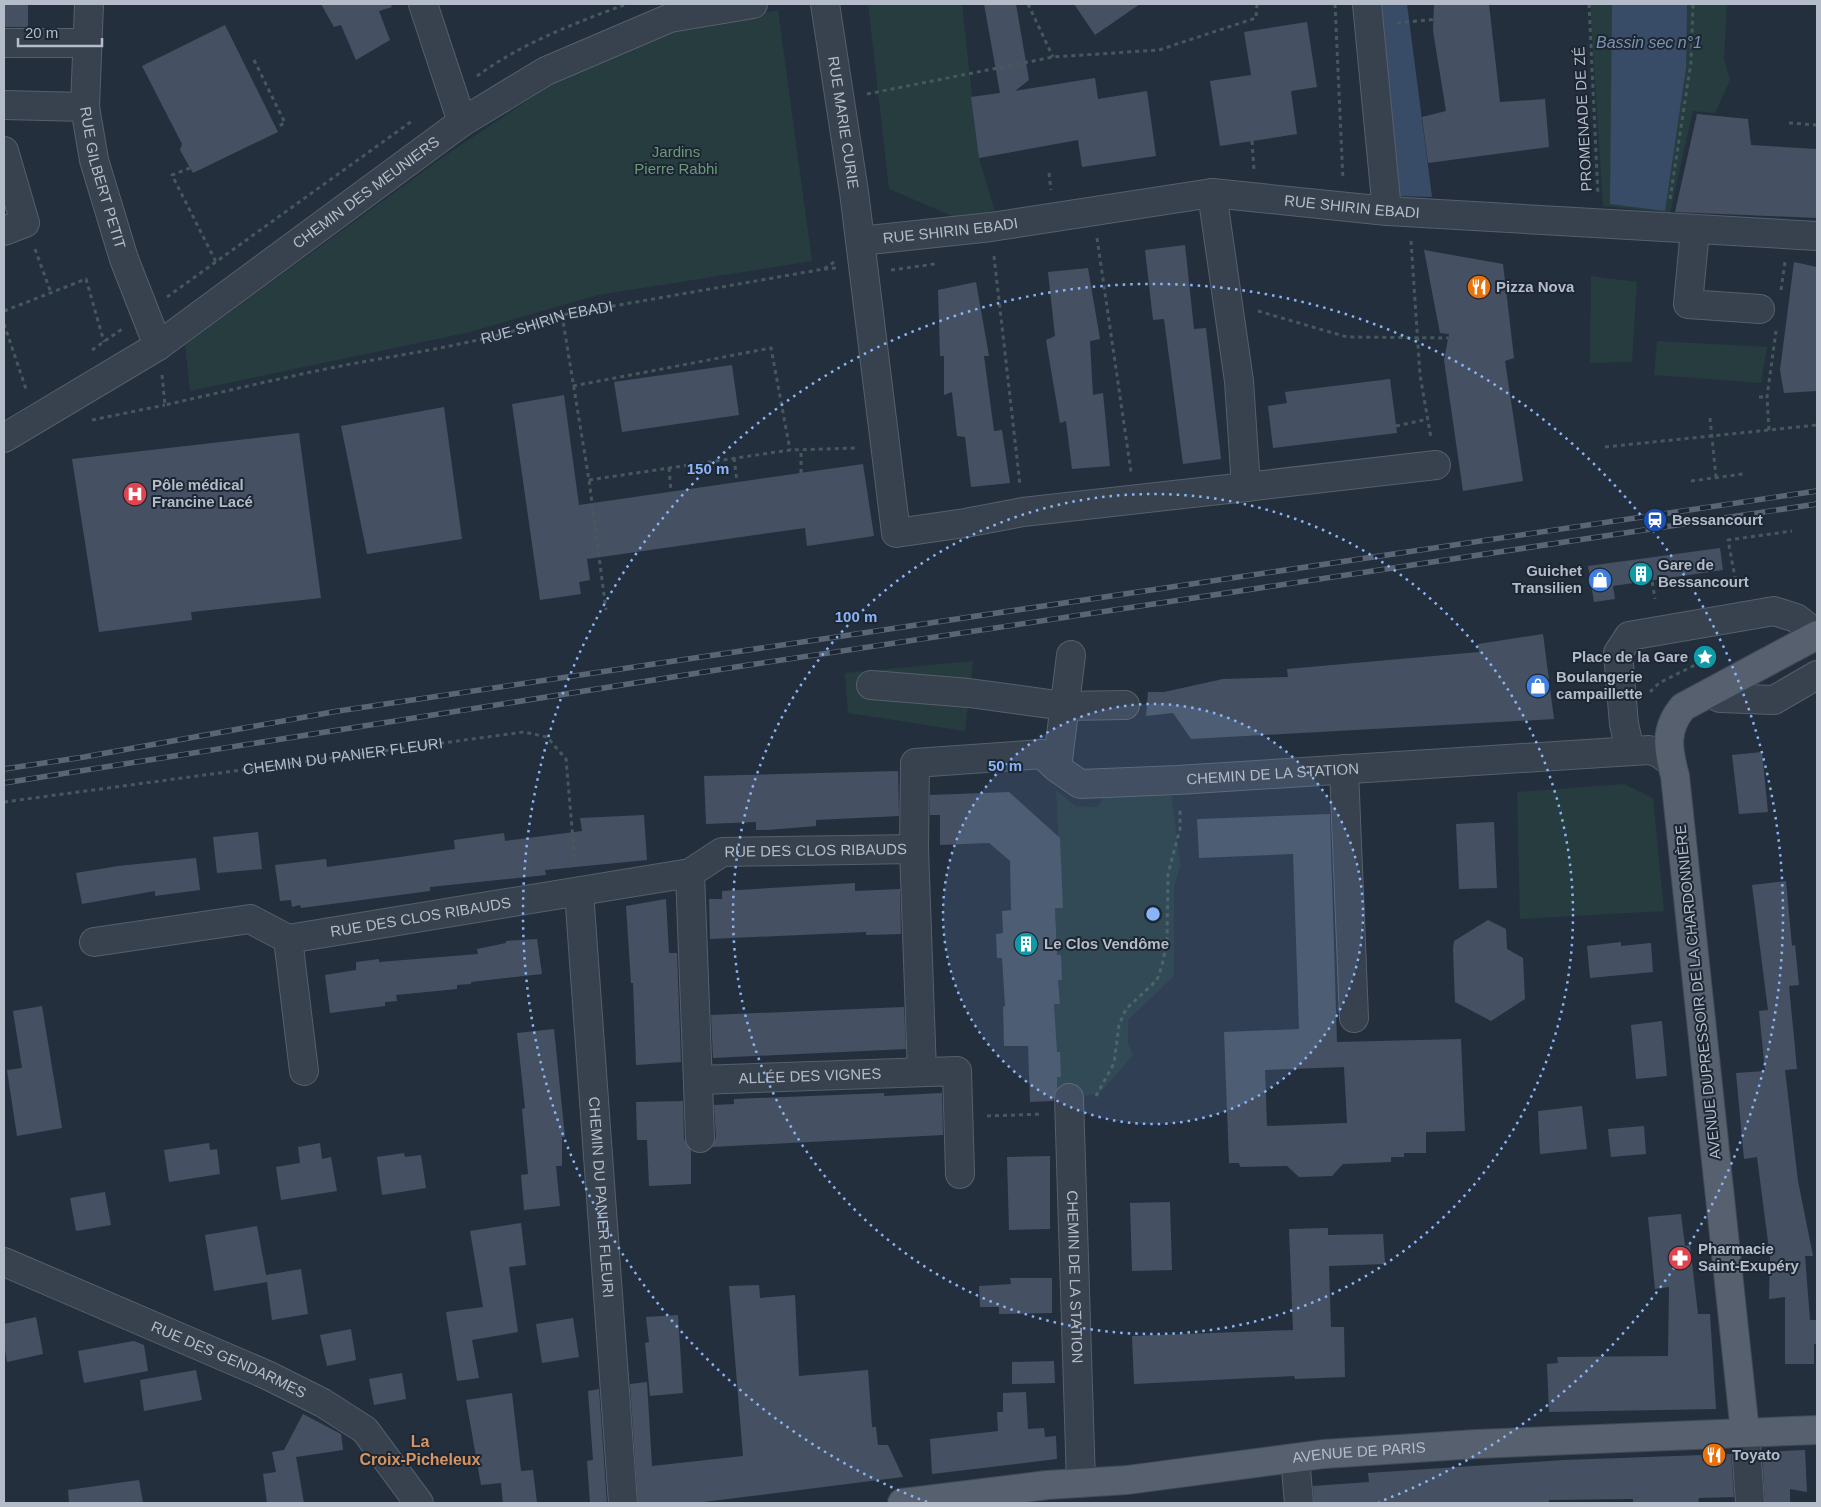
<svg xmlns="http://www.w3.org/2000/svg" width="1821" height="1507" viewBox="0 0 1821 1507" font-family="Arial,sans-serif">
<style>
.green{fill:#263c3f}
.water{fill:#394c67}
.building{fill:#455162;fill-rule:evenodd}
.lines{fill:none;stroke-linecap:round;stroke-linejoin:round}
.minor-casing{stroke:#565f6c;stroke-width:30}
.major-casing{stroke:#414a57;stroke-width:30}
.path{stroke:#44595c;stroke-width:3;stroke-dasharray:4 4;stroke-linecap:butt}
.minor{stroke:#38414e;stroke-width:28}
.major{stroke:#56606e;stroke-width:28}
.rail-casing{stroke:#5a6575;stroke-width:5.5}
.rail{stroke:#1d2633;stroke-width:4;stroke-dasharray:11;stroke-linecap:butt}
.ring{fill:none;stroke:#8ab4f8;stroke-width:2.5;stroke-dasharray:2.5 5}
.labels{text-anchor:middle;stroke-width:4;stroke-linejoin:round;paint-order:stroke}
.street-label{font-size:15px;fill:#b4bcc9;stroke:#1d2633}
.park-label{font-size:15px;fill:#6b9a76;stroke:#1d2633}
.poi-label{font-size:15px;font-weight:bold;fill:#b4bcc9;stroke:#1d2633;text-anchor:start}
.water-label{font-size:16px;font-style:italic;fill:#7c92b1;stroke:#1d2633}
.neighbourhood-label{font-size:16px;font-weight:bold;fill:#d59563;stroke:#1d2633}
.centre{fill:#8ab4f8;stroke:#1d2633;stroke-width:2.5}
.ring-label{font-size:15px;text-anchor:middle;font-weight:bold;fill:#8ab4f8;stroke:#1d2633;stroke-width:4;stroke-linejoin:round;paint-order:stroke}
</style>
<rect width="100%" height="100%" fill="#242f3e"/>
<g class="green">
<path d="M868,4H962L979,158L998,222L980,228L889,189Z"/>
<path d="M1590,4H1727L1724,59L1730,80L1715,113L1693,111L1670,213L1603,206Z"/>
<path d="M778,10L812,261L598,295L470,332L190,391L185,345L446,155L564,76L674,28Z"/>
<path d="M1591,276L1637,282L1632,362L1590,363Z"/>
<path d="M1657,341L1767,347L1761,383L1654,375Z"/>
<path d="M973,661L965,731L848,713L845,673Z"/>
<path d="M1624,784L1653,798L1664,911L1520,919L1517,792Z"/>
<path d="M1056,790L1075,806L1098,807L1104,795L1172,796L1180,866L1174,887V976L1128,1020V1043L1133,1055L1100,1093L1057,1101L1054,1004H1060L1058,980L1061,956L1057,955L1055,908L1062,907Z"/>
</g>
<g class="water">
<path d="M1381,4H1407L1432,197L1400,196Z"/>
<path d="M1612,4H1687L1686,68L1665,211L1610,204Z"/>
</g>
<g class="building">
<rect x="4" y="4" width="24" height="23"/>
<path d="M321,4H391L392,7L379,11L390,40L356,60L341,25L334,27Z"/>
<path d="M984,4H1016L1029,80L1015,91L1095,78L1098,99L1147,91L1156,156L1082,167L1078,140L979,158L971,97L1000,93Z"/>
<path d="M1074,4H1140L1095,35Z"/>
<path d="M1434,4H1489L1500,102L1545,99L1549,147L1428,163L1422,117L1446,111L1433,31Z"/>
<path d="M1307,22L1317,87L1291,91L1297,134L1220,146L1210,81L1251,75L1244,32Z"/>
<path d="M225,25L278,132L193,173L180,150L182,144L142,66Z"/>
<path d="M1697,114L1748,119L1751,145L1817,149V218L1675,212Z"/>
<path d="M1185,245L1194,329L1206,328L1221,459L1183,464L1164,319L1153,320L1145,250Z"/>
<path d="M1424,250L1503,264L1514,358L1505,361L1523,481L1463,491L1444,360L1449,334L1440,333Z"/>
<path d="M1794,262L1817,267V391L1784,393L1780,370Z"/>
<path d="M1088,268L1100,339L1090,341L1093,395L1103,393L1110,466L1072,469L1066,421L1060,423L1046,340L1055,336L1048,272Z"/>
<path d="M976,282L989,356H984L994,431L1002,430L1010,483L971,487L965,437L957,436L952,392L944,395V356H940L938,290Z"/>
<path d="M732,365L739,415L622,432L614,382Z"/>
<path d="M1390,379L1397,433L1273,448L1268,406L1287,403L1285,392Z"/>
<path d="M564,395L579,505L863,464L874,536L807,546L805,528L587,559L590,580L579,582L581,594L540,600L512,404Z"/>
<path d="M444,407L462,539L367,554L341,426Z"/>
<path d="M299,433L321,598L191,612L192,620L99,632L72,459Z"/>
<path d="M1720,548L1723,570L1613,586L1615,599L1594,602L1588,566Z"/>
<path d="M1543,634L1554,719L1191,739L1173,713L1146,716L1148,692H1164L1223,679L1288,677L1287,669L1479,652L1478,644Z"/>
<path d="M1762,752L1768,812L1739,814L1732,755Z"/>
<path d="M898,771L899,816L816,820V826L767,830H756V822L706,824L704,776Z"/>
<path d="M1009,792L1060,838L1063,908H1055L1057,955H1061L1062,980H1058L1060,1004H1054L1057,1052H1060L1061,1077H1057V1089L1053,1101L1030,1102L1028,1046H1004L1003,1007L1005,1006L1002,958H997L996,934L1003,933L1002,911L1011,910L1010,861L989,843L940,845V815H930V795Z"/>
<path d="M1330,814L1337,1042L1461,1039L1465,1131L1426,1132V1153H1404V1157H1391V1162L1343,1164L1332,1176L1299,1177L1287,1166L1240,1167L1239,1163H1229L1224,1032L1299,1029L1293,854L1199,858L1197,819ZM1344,1067L1347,1123L1267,1126L1265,1070Z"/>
<path d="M644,815L647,860L545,870L546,875L430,887V891L301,908L300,905L292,907L291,900L280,901L275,865L326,859L327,867L400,857L455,849L454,840L504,833L505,841L582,831L580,818Z"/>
<path d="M1494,822L1497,888L1459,889L1456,824Z"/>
<path d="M258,832L262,869L217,873L213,837Z"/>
<path d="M196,858L200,890L155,896V891L82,904L76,873L118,866Z"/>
<path d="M1786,881L1792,946L1795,945L1799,985L1789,986L1797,1069L1785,1070L1798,1181L1813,1256H1805L1810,1320H1817V1344H1814V1364H1785V1297L1769,1299L1770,1257L1757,1157L1744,1159L1736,1073L1765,1071L1759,1011L1768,1010L1752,885Z"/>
<path d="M855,883V891L900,889L901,934L866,935V932L710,939L709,899H722V891Z"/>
<path d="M666,899L669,953H677L681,1062L636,1065L633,983H631L626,906Z"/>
<path d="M1488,920L1506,929L1507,949L1523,958L1525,999L1491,1021L1455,1002L1453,949L1454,941Z"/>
<path d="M537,939L542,974L471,982V984L457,985V989L396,995L397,1001L385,1002V1006L330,1013L325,975L356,970V962L379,959V962L478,954L477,949L506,943V941Z"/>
<path d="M1621,942V946L1651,943L1653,972L1590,978L1587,946Z"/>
<path d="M42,1006L62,1128L17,1136L7,1070L22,1068L13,1011Z"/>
<path d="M904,1007L906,1049L713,1058L711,1015Z"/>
<path d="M1662,1021L1667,1076L1636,1079L1631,1025Z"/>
<path d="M554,1029L565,1137H562V1166H556L560,1206L524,1210L521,1175L528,1174L522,1109L525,1108L517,1033Z"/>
<path d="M884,1093V1096L942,1093L943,1135L712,1147L716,1137L714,1105L734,1104V1099Z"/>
<path d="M683,1101L684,1139L691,1150V1184L649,1186L647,1140H637L636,1102Z"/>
<path d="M1582,1106L1587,1149L1540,1154L1538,1111Z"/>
<path d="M1644,1126L1646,1154L1611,1157L1608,1129Z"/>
<path d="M209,1143L210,1150L217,1149L220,1174L169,1182L164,1150Z"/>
<path d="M320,1143L322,1159L331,1157L337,1191L281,1200L276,1167L300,1163L298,1147Z"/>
<path d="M404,1153L405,1157L421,1155L426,1188L382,1195L377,1157Z"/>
<path d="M1050,1156V1229L1009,1230L1007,1157Z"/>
<path d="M105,1192L111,1225L76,1231L70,1198Z"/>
<path d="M1170,1202L1172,1270L1132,1271L1130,1203Z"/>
<path d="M1681,1214L1685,1246L1690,1245L1698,1314H1710L1716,1409L1549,1412L1547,1364L1558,1363L1557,1357L1668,1356L1669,1287L1655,1289L1648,1217Z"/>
<path d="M521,1223L526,1265L509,1267L518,1332L472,1340L479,1378L457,1381L446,1312L483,1307L470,1231Z"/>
<path d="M257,1226L266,1275L301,1269L308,1314L272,1320L267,1282L214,1291L205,1235Z"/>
<path d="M1328,1228V1235L1383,1234L1385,1264L1329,1266L1331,1327H1344L1345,1377L1295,1379L1294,1376L1134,1384L1132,1336L1293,1330L1289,1229Z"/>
<path d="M1010,1278H1052V1313L999,1314V1307H980L979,1286L1011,1284Z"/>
<path d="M759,1285L760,1298L795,1295L799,1376L868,1370L872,1427H876L878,1445H888L903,1477L695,1503H638L630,1384L647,1382L652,1466L743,1456L729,1286Z"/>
<path d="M678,1315L683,1393L650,1396L645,1343L649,1342L646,1317Z"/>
<path d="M36,1317L43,1354L7,1362L4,1345V1324Z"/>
<path d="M573,1318L579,1357L542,1363L536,1324Z"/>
<path d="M351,1329L356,1360L327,1366L320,1335Z"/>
<path d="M134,1341L144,1345L148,1371L84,1383L78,1351Z"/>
<path d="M1054,1361L1055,1383L1012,1384V1362Z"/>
<path d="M196,1370L202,1400L144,1411L140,1380Z"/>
<path d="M402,1373L406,1399L374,1405L369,1379Z"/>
<path d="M599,1389L607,1503H590L587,1461L593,1460L588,1391Z"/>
<path d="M1026,1392L1028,1429L1044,1428L1045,1437L1056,1436L1057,1459L932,1474L930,1439L998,1431L997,1412H1003V1393Z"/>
<path d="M512,1393L521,1471L533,1470L537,1503H503L501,1483L481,1485L466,1400Z"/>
<path d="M303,1414L341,1434L343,1450L296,1457L304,1503H267L263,1474L276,1472L272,1452L284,1450Z"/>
<path d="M1805,1450L1807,1492L1790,1489V1503H1765L1762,1452Z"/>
<path d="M1731,1454L1734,1497L1699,1498L1698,1503H1633V1499L1549,1500V1503H1314L1313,1486L1369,1482L1368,1473L1564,1460Z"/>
<path d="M139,1480L143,1503H69L68,1490Z"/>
</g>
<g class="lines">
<g class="minor-casing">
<g id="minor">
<path id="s3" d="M89,4L85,107L94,160L124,259L158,346"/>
<path d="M423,4L462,122"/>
<path id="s4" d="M825,4L854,192L896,533L965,523L1023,512L1246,487L1239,381L1212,193"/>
<path d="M1367,4L1387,211"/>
<path d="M4,43H86"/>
<path d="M4,105L85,107"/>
<path d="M4,151L25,223L4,231"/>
<path d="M1695,230L1688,304L1760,309"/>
<path id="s5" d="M860,241L991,227L1212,193L1387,211L1817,236"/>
<path id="s6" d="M4,438L158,346L462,122L546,71L670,18L753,4"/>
<path d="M1246,487L1436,465"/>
<path d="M871,685L969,693L1064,706L1125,705"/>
<path d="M1710,693L1720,698L1774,700L1817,675"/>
<path d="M1630,751L1624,724L1618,653L1629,636L1774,611L1796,618L1817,634"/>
<path d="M1057,768L1071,655"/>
<path d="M1344,769L1354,1018"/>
<path d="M690,873L700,1138"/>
<path id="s7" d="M579,892L623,1503"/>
<path d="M288,939L304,1071"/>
<path id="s8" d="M94,942L250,919L288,939L690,873L722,852L914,849"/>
<path id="s9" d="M922,1072L914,849L915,763L1042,754L1057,768L1080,784L1178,780L1649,750L1659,753L1671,762"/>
<path id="s10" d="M698,1080L957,1071L960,1174"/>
<path id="s11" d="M1069,1098L1081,1483"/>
<path id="s12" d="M4,1262L267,1375L323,1403L365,1430L419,1503"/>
<path d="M1745,1432L1750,1503"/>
<path d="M1295,1458L1299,1503"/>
</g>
</g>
<g class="major-casing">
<g id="major">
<path d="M1745,1432L1675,776C1668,750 1664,729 1683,707L1817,635"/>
<path id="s13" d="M902,1503L1047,1485L1127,1480L1324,1454L1477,1444L1817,1430"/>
</g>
</g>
<g class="path">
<path d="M1028,4L1053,57"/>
<path d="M1335,4L1343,180"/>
<path d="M1589,4L1598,195"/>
<path d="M1397,23L1439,19"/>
<path d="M254,60L285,123L276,127"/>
<path d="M477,76C521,44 572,24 624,5"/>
<path d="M867,94L1053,57L1159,50L1256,18L1257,4"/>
<path d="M1789,123L1817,125"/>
<path d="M1252,141L1254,170"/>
<path d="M190,168L172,175L216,262"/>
<path d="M1049,173L1051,190"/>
<path d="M1670,199L1691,62L1693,4"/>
<path d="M1097,238L1131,472"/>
<path d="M1411,241L1420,375L1431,438"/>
<path d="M35,249L51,293"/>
<path d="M994,256L1020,485"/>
<path d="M824,269L836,268"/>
<path d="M891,270L935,264"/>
<path d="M1781,290L1785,262"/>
<path d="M167,297L412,121"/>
<path d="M4,311L86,279L104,342"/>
<path d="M1258,311L1347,337L1448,338"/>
<path d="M562,315L589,480L606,610"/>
<path d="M4,324L27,392"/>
<path d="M92,350L122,329"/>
<path id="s1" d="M162,375L165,405C227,391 289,376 351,364C422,351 494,341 562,315L824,269L834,262"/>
<path d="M573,386L771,348L790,450"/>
<path d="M1759,397H1767"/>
<path d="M1710,418L1716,477"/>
<path d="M92,420L165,405"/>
<path d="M1396,426L1428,419"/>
<path d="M1769,430L1767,397L1776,331"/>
<path d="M1605,447L1817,425"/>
<path d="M734,458L737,482"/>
<path d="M669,468L671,492"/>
<path d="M801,473V450"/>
<path d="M589,480L790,450L858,448"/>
<path d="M1691,481L1743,474"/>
<path d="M1628,562L1652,580L1655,599"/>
<path d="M1737,588L1728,540L1792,531"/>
<path d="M1650,692L1659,683L1709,658"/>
<path id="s2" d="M4,802L524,732L547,737L566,759L575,863"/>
<path d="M1096,1096L1114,1063L1119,1025L1126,1009L1157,980L1162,965L1167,943L1168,874L1180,829V808"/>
<path d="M987,1116L1043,1114"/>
</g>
<use href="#minor" class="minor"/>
<use href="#major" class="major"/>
<g class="rail-casing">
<g id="rail">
<path d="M4,769L84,757L338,711L1817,491"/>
<path d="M4,783L742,666L1817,504"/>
</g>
</g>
<use href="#rail" class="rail"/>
</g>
<circle cx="1153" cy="914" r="210" fill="#8ab4f8" fill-opacity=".12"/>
<g class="ring">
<circle cx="1153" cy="914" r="210"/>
<circle cx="1153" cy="914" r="420"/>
<path d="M927 1502A630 630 0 1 1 1379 1502"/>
</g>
<defs>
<g id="restaurant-disc" transform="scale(1.25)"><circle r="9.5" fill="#e8710a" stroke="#1d2633"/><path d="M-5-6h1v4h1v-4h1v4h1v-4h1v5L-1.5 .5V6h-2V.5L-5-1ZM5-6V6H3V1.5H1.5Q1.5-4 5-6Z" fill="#fff"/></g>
<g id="hospital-disc" transform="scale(1.25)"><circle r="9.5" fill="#e0444e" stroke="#1d2633"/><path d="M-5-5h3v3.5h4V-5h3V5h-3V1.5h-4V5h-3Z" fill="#fff"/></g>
<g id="station-disc" transform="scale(1.25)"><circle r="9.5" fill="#1a4fb4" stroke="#1d2633"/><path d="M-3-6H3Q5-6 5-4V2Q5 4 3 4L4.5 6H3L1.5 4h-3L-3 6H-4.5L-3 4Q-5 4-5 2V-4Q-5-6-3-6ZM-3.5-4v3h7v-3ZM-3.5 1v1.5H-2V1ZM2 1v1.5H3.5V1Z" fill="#fff"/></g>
<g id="building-disc" transform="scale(1.25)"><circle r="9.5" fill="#0f9aa8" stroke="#1d2633"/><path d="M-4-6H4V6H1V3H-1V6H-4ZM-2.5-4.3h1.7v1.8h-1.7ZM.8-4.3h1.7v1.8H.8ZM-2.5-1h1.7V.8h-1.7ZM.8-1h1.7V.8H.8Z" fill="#fff"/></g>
<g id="shop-disc" transform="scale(1.25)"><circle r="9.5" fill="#3f7fe0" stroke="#1d2633"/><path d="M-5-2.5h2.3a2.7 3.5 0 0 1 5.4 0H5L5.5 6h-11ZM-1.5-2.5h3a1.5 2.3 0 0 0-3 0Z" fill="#fff"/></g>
<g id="sight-disc" transform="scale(1.25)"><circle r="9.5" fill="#0f9aa8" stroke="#1d2633"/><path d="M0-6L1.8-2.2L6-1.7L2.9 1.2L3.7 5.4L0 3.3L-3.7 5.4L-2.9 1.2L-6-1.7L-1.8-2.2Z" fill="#fff"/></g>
<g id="pharmacy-disc" transform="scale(1.25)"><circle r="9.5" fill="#e0444e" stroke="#1d2633"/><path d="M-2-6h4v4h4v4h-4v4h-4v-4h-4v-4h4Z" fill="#fff"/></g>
</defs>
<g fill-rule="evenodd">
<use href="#restaurant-disc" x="1479" y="287"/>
<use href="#hospital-disc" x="135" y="494"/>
<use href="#station-disc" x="1655" y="520"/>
<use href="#building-disc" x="1641" y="574"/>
<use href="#shop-disc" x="1600" y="580"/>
<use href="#sight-disc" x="1705" y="657"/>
<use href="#shop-disc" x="1538" y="686"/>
<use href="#building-disc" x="1026" y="944"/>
<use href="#pharmacy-disc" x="1680" y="1258"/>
<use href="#restaurant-disc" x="1714" y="1455"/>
</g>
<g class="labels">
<g class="street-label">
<text transform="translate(1583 119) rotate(-93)" y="5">PROMENADE DE ZÉ</text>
<text dy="5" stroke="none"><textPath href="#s4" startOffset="120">RUE MARIE CURIE</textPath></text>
<text dy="5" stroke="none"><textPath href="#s3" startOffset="176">RUE GILBERT PETIT</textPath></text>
<text dy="5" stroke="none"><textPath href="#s6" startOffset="438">CHEMIN DES MEUNIERS</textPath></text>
<text dy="5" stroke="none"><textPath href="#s5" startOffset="496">RUE SHIRIN EBADI</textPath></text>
<text dy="5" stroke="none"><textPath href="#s5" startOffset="91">RUE SHIRIN EBADI</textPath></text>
<text dy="5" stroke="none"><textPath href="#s1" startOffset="421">RUE SHIRIN EBADI</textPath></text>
<text dy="5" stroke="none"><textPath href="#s2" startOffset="342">CHEMIN DU PANIER FLEURI</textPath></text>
<text dy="5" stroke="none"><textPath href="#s9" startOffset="678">CHEMIN DE LA STATION</textPath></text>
<text dy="5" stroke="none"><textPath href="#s8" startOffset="740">RUE DES CLOS RIBAUDS</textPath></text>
<text dy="5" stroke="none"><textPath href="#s8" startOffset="335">RUE DES CLOS RIBAUDS</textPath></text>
<text transform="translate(1698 992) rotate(-96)" y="5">AVENUE DUPRESSOIR DE LA CHARDONNIÈRE</text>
<text dy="5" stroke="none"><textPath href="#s10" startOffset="112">ALLÉE DES VIGNES</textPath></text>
<text dy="5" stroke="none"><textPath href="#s7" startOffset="306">CHEMIN DU PANIER FLEURI</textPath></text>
<text dy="5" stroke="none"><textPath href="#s11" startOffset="179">CHEMIN DE LA STATION</textPath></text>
<text dy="5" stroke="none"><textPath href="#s12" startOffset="245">RUE DES GENDARMES</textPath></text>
<text dy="5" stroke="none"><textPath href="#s13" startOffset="460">AVENUE DE PARIS</textPath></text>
</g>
<g class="park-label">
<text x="676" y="157">Jardins<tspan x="676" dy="17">Pierre Rabhi</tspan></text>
</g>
<g class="poi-label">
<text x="1496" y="292">Pizza Nova</text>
<text x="152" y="490">Pôle médical<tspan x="152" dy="17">Francine Lacé</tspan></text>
<text x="1672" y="525">Bessancourt</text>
<text x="1658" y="570">Gare de<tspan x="1658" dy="17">Bessancourt</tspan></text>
<text x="1582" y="576" text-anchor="end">Guichet<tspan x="1582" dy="17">Transilien</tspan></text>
<text x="1688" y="662" text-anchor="end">Place de la Gare</text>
<text x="1556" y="682">Boulangerie<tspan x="1556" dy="17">campaillette</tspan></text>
<text x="1044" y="949">Le Clos Vendôme</text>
<text x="1698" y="1254">Pharmacie<tspan x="1698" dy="17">Saint-Exupéry</tspan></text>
<text x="1732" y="1460">Toyato</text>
</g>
<g class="water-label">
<text x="1649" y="48">Bassin sec n°1</text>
</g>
<g class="neighbourhood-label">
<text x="420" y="1447">La<tspan x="420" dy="18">Croix-Picheleux</tspan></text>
</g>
</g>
<circle cx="1153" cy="914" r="8" class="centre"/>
<g class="ring-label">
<text x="708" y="474">150 m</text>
<text x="856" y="622">100 m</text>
<text x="1005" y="771">50 m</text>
</g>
<rect width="1821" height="1507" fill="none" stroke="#b4bcc9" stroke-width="10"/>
<path d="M18 38v8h84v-8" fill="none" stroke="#b4bcc9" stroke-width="2.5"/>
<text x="25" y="38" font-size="15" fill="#b4bcc9" stroke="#1d2633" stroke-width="4" paint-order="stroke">20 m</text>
</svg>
